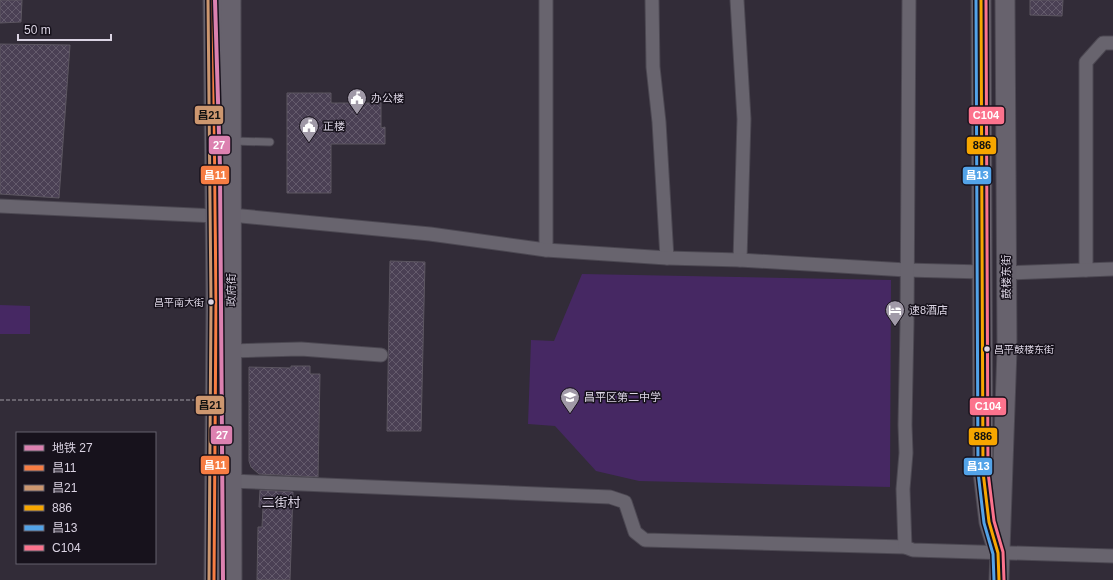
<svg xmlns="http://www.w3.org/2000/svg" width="1113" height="580" viewBox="0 0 1113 580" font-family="Arial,'Noto Sans SC',sans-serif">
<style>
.park{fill:#462863}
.building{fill:url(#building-cross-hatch);stroke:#5c5661}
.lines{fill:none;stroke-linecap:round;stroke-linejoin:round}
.lane-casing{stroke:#4c4852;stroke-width:9}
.street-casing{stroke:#4c4852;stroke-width:15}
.secondary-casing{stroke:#4c4852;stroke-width:21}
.path{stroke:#68636d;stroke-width:2;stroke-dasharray:4 2;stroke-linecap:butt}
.lane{stroke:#68646e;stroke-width:7}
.street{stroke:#68646e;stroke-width:13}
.secondary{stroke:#67626d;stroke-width:19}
.bus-1-casing{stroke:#17121c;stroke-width:6}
.bus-2-casing{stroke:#17121c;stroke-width:6}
.bus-3-casing{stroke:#17121c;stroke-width:6}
.bus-4-casing{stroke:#17121c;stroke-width:6}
.bus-5-casing{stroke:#17121c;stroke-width:6}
.bus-1{stroke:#f77d43;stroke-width:3}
.bus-2{stroke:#cd976f;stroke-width:3}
.bus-3{stroke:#f7a600;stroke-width:3}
.bus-4{stroke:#53a3e8;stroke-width:3}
.bus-5{stroke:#fc738d;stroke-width:3}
.metro-1-casing{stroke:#17121c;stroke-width:7}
.metro-1{stroke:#dc81b0;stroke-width:4}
.bus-dot{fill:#dbd4e3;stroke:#17121c;stroke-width:1.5}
.labels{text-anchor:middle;stroke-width:3;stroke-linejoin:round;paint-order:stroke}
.bus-label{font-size:10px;fill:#dbd4e3;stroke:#17121c;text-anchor:end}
.poi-label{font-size:11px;fill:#dbd4e3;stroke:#17121c;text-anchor:start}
.street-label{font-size:11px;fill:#dbd4e3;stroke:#17121c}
.quarter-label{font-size:13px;fill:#dbd4e3;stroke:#17121c}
.line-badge{stroke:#17121c;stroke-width:1.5}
.badge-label{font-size:11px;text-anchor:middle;font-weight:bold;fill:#fff}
.pale-badge-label{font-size:11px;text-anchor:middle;font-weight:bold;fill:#111}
</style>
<defs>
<pattern id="building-cross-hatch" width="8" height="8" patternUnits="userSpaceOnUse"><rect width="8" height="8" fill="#4a4054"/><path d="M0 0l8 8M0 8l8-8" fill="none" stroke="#645b6c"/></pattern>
</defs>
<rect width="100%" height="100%" fill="#322c38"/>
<g class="park">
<path d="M582,274L891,280L890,487L639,481L596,471L555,426L528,424L531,340L554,341Z"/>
<path d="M0,305L30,306V334H0Z"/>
</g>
<g class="building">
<path d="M0,0H22L21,22L0,23Z"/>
<path d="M1030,0H1063L1062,16L1030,15Z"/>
<path d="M0,44L70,45L59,198L0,194Z"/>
<path d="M287,93H331V103H381V128L385,127V144H331V193H287Z"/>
<path d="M390,261L425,262L421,431H387Z"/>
<path d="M291,366H310V374H320L318,477L259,474L251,467L249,461V367L291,368Z"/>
<path d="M260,490L293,492L290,580H257L258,527H262L263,507H259Z"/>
</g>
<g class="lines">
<g class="lane-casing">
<path id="lane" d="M232,141L270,142"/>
</g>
<g class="street-casing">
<g id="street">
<path d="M546,0V250"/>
<path d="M652,0L653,67L659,122L667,258"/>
<path d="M737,0L744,119L740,260"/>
<path d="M0,206L216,216"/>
<path d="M231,215L430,234L546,250L667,258L740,260L906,270L983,272"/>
<path d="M1086,270V62L1103,43H1113"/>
<path d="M1006,273L1113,269"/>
<path d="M231,351L301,349L381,355"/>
<path d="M231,481L610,497L625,502L635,532L645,540L905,547L913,550L1113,556"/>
<path d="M905,547L903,489L906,453L905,425L907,323L909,0"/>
</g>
</g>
<g class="secondary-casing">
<g id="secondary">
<path d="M213,0L216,303L214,580"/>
<path d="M231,0L232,580"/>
<path d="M981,0L983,472L989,522L995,542"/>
<path d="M999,580L1007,349L1005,0"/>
</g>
</g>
<path class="path" d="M0,400H201"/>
<use href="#lane" class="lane"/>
<use href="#street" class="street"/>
<use href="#secondary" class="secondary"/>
<g class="bus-1-casing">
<path id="bus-1" d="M213,0L216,303L214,580"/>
</g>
<g class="bus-2-casing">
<path id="bus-2" d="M208,0L211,303L209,580"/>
</g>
<g class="bus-3-casing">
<path id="bus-3" d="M981,0L983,472L989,522L998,553L999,580"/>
</g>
<g class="bus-4-casing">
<path id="bus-4" d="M976,0L978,472L984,523L993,554L994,580"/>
</g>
<g class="bus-5-casing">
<path id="bus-5" d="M986,0L988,472L994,521L1003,552L1004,580"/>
</g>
<use href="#bus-1" class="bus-1"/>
<use href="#bus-2" class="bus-2"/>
<use href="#bus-3" class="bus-3"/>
<use href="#bus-4" class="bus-4"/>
<use href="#bus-5" class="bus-5"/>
<g class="metro-1-casing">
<path id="metro-1" d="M215,0L220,167L223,580"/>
</g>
<use href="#metro-1" class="metro-1"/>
</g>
<defs>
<g id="civic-pin" transform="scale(1)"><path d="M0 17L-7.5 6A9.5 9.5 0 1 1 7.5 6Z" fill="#a099a7" stroke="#17121c"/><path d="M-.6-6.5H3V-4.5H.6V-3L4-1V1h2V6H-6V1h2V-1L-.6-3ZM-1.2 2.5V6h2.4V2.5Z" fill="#fff"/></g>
<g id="hotel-pin" transform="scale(1)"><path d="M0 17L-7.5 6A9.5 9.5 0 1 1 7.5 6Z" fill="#a099a7" stroke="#17121c"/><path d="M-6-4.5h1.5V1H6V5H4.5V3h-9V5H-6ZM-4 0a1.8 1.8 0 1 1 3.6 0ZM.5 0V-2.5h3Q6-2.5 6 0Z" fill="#fff"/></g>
<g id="school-pin" transform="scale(1)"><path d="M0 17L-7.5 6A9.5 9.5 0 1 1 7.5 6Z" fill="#a099a7" stroke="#17121c"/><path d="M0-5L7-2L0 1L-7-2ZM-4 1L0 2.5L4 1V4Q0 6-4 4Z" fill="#fff"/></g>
</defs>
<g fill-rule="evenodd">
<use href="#civic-pin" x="357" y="98"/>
<use href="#civic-pin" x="309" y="126"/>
<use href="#hotel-pin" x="895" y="310"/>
<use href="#school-pin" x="570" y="397"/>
</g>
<g class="bus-dot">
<circle cx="211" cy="302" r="3.5"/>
<circle cx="987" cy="349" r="3.5"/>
</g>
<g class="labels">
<g class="bus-label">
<text x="204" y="306">昌平南大街</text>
<text x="994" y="353" text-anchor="start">昌平鼓楼东街</text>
</g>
<g class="poi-label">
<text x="371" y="102">办公楼</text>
<text x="323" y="130">正楼</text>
<text x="909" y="314">速8酒店</text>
<text x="584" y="401">昌平区第二中学</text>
</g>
<g class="street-label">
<text transform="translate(1006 277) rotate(-90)" y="4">鼓楼东街</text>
<text transform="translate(231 290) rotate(-90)" y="4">政府街</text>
</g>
<g class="quarter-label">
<text x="281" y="507">二街村</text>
</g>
</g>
<g class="line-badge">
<rect x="194" y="105" width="30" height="20" rx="4" fill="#cd976f"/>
<rect x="968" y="106" width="37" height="19" rx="4" fill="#fc738d"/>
<rect x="208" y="135" width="23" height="20" rx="4" fill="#dc81b0"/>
<rect x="966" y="136" width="31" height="19" rx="4" fill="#f7a600"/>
<rect x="200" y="165" width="30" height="20" rx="4" fill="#f77d43"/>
<rect x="962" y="166" width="30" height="19" rx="4" fill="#53a3e8"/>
<rect x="195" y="395" width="30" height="20" rx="4" fill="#cd976f"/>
<rect x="969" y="397" width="38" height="19" rx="4" fill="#fc738d"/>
<rect x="210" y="425" width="23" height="20" rx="4" fill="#dc81b0"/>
<rect x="968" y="427" width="30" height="19" rx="4" fill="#f7a600"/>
<rect x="200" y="455" width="30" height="20" rx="4" fill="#f77d43"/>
<rect x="963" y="457" width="30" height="19" rx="4" fill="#53a3e8"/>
</g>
<g class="badge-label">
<text x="986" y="119">C104</text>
<text x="219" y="149">27</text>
<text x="215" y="179">昌11</text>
<text x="977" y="179">昌13</text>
<text x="988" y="410">C104</text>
<text x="222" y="439">27</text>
<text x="215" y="469">昌11</text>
<text x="978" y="470">昌13</text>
</g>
<g class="pale-badge-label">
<text x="209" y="119">昌21</text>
<text x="982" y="149">886</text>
<text x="210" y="409">昌21</text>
<text x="983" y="440">886</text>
</g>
<rect x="16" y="432" width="140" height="132" fill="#17121c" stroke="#65606c"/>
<rect x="24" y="445" width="20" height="6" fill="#dc81b0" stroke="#65606c"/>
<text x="52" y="452" font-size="12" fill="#dbd4e3">地铁 27</text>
<rect x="24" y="465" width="20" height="6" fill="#f77d43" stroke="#65606c"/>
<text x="52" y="472" font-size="12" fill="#dbd4e3">昌11</text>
<rect x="24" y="485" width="20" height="6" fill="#cd976f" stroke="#65606c"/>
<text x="52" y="492" font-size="12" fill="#dbd4e3">昌21</text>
<rect x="24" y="505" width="20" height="6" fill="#f7a600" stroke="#65606c"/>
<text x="52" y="512" font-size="12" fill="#dbd4e3">886</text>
<rect x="24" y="525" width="20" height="6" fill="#53a3e8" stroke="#65606c"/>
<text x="52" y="532" font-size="12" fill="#dbd4e3">昌13</text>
<rect x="24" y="545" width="20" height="6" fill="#fc738d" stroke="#65606c"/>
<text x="52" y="552" font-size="12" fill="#dbd4e3">C104</text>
<path d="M18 34v6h93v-6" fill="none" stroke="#dbd4e3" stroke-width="2"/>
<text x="24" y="34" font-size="12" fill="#dbd4e3" stroke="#17121c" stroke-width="3" paint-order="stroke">50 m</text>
</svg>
